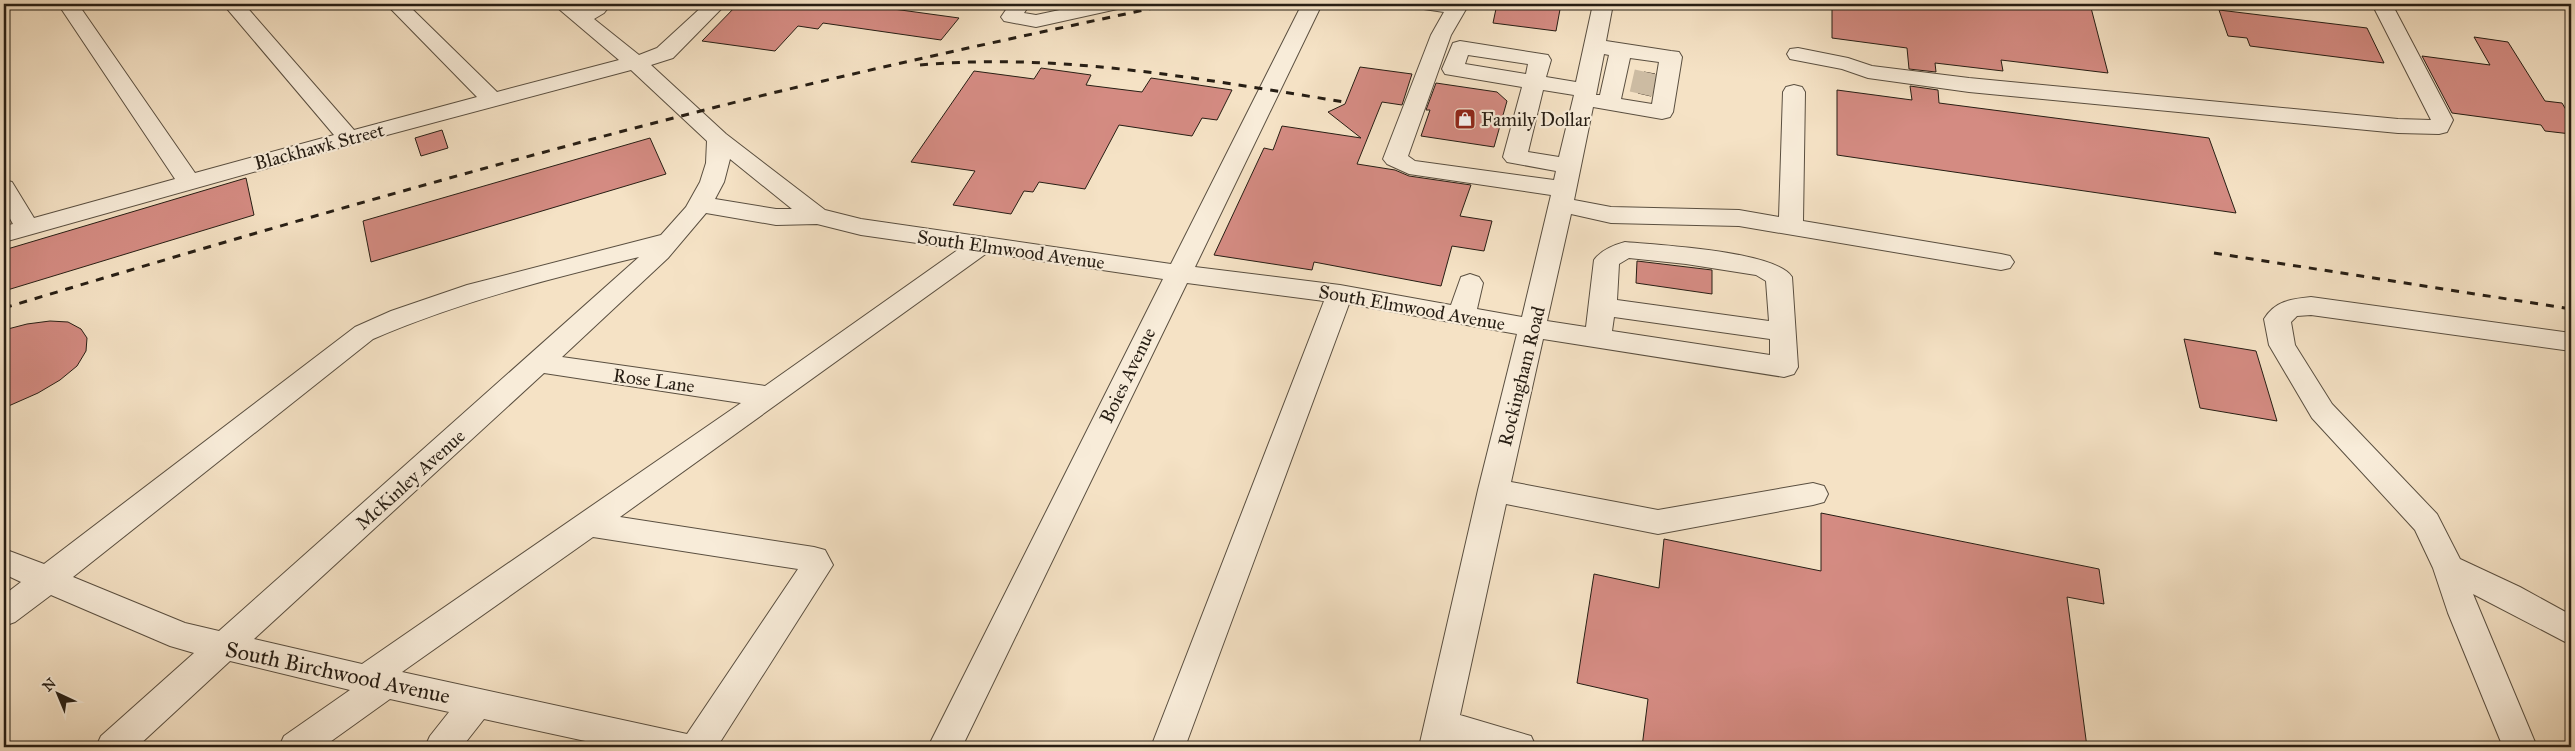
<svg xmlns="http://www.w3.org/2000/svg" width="2575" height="751" viewBox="0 0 2575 751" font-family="'IM FELL Great Primer',serif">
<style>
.building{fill:#d48b82;stroke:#271e14}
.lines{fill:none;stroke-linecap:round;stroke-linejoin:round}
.minor-tunnel{stroke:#ccbba2;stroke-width:23;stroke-dasharray:23 12;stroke-linecap:butt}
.minor-casing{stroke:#5a4f40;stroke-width:2}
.minor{fill:#f8ecd9;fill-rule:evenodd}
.rail{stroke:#271e14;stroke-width:3;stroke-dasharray:8 8;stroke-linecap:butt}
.labels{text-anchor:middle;stroke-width:4.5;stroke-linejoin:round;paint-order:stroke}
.poi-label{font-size:19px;fill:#271e14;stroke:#f8ecd9;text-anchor:start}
.street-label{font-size:19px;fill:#271e14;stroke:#f8ecd9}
.near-street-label{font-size:22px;fill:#271e14;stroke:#f8ecd9}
</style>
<rect width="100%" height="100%" fill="#f5e2c5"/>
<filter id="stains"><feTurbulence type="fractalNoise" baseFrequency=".004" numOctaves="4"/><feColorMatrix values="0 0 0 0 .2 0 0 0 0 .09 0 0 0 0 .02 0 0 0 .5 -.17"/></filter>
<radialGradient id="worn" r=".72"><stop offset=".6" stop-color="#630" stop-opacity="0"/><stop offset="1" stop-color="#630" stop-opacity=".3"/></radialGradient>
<g class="building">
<path d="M738,4H857L959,18L941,40L823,23L818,29L798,26L775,51L702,41Z"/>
<path d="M1497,4H1561L1556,31L1493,23Z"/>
<path d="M1832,4H2090L2108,73L2001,60L2003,71L1935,63L1936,72L1909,69L1907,48L1832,38Z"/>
<path d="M2219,10L2367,28L2384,63L2250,46L2247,38L2228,36Z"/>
<path d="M2474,37L2508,42L2545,101L2562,103L2571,118V134L2545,131L2541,125L2452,113L2422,56L2490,65Z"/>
<path d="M1360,67L1412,74L1402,105L1382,102L1357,164L1395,170L1409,176L1471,185L1460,216L1492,221L1484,251L1452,246L1441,286L1314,262L1312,270L1214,255L1264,148L1273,150L1282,126L1361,138L1328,112L1345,104Z"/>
<path d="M1041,68L1091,75L1086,85L1142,92L1151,78L1232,90L1217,120L1202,118L1192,136L1119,125L1085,189L1039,182L1033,192L1024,191L1011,214L953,205L975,171L911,162L974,71L1034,79Z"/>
<path d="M1644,72L1655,74L1651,96L1638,93Z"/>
<path d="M1436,83L1497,92L1507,101L1494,147L1421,136L1430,110H1426Z"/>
<path d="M1910,86L1938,90L1939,103L2209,138L2236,213L1837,155V90L1912,100Z"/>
<path d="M442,130L448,148L421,156L415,138Z"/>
<path d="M650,138L666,174L371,262L363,221Z"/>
<path d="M246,178L254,215L4,291V250Z"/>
<path d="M1637,261L1712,270V294L1636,283Z"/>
<path d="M50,321L68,322L81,329L87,338L86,351L77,366L60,380L38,393L4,408V330L27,324Z"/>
<path d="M2184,339L2256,351L2277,421L2200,408Z"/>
<path d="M1821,513L2099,569L2104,604L2067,597L2087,747H1642L1648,699L1577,683L1594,574L1659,588L1664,539L1821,571Z"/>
</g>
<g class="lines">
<path class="minor-tunnel" d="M1641,94L1646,72"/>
<g class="minor-casing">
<g id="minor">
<path d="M58,4H78L195,173L334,135L223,4H244L354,130L477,97L386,4H407L497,92L619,60L553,4H575L582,9L591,4H611L604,13L594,19L639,55L657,48L705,4H726L673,58L651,65L726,134L825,210L861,219L1171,264L1302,4H1322L1195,267L1340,285L1451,305L1461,277L1470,274L1479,277L1483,283L1477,309L1522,317L1551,195L1409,174L1387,164L1383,159L1431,35L1444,12L1417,8L1414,4H1469L1451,35L1408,156L1415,161L1554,180L1556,171L1507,162L1503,157L1522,87L1445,74L1442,69L1453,43L1460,41L1548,55L1551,60L1546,77L1576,82L1593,4H1613L1606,41L1671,51L1679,52L1682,57L1673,112L1670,117L1662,119L1593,107L1574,200L1611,207L1739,210L1779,217L1783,92L1786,87L1794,85L1802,87L1805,92L1803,221L2001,254L2010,256L2014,262L2010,268L2001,270L1739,226L1611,223L1571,214L1547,321L1586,327L1594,260C1601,250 1614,245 1625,242C1658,245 1776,251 1792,277L1798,367L1794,374L1784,377L1543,339L1511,482L1658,510L1813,483L1824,486L1828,494L1824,502L1813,505L1658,534L1506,504L1460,715L1531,736L1536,747H1466L1454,744L1453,747H1419L1478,490L1517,334L1349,304L1185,747H1151L1324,301L1187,283L962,747H928L1163,279L987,253L620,517L814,547L825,550L833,565L717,747H613L484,719L462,747H425L430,736L449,712L390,699L323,747H279L284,736L350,690L230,661L137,747H96L101,736L194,653L170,646L51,595L15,622L4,626V595L21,582L4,574V549L44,564L355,327L391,311L467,285L661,235L686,207L700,182L706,163L707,141L631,70L357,143L4,242V226L13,224L4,208V180L12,182L34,218L175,179ZM1604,54L1609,55L1600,95H1596ZM1468,55L1528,64L1526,74L1465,64ZM1630,58L1659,62L1652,104L1621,99ZM1543,90L1574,95L1559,157L1528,152ZM730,159L792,209H776L715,199L724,182ZM706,213L776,225L817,224L861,235L959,249L765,386L562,357L668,258ZM639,257L219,631L185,623L73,577L373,339C459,302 548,279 639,257ZM1629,258L1686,264L1756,275L1766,281L1769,321L1617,300L1619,264ZM1614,317L1770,339V355L1612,331ZM544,373L741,403L362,664L254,639ZM593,537L798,569L687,734L402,672Z"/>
<path d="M1010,4H1030L1024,13L1036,15L1088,4H1125L1122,8L1036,27L1004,21L1001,17Z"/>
<path d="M2372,4H2392L2453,120L2447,132L2439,134L2398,133L1969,92L1868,78L1842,69L1790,59L1787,54L1790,49L1798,48L1848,58L1872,66L1969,78L2398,119L2431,120Z"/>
<path d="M2311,297L2571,333V351L2311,315L2297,316L2291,322L2295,345L2332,404L2437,514L2460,559L2520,587L2571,615V645L2473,594L2537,747H2503L2448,613L2433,568L2415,530L2312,418L2269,345L2264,319C2275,301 2291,299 2311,297Z"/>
</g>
</g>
<use href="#minor" class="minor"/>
<g class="rail">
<path d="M920,65C1062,52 1205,80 1345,102"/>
<path d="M2214,253L2571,309"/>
<path d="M4,308C252,233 500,161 752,98C891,64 1032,34 1172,4"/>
</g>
</g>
<defs>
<g id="shop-square" transform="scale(1.125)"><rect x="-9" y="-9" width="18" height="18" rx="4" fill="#8f2418" stroke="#f8ecd9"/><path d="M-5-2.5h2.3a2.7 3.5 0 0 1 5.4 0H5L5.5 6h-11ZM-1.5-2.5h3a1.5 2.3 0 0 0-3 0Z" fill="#fff"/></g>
</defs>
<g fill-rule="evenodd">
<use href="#shop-square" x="1465" y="119"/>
</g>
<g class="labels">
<g class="poi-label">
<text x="1481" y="126">Family Dollar</text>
</g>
<g class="street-label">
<text transform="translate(319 146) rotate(-15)" y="7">Blackhawk Street</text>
<text transform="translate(1011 249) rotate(8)" y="7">South Elmwood Avenue</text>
<text transform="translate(1412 307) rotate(10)" y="7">South Elmwood Avenue</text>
<text transform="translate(1127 375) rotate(-64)" y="7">Boies Avenue</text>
<text transform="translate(1521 376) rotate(-76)" y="7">Rockingham Road</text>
<text transform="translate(654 380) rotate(8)" y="7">Rose Lane</text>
<text transform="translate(410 479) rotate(-42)" y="7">McKinley Avenue</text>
</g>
<g class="near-street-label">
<text transform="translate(338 672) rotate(12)" y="8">South Birchwood Avenue</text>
</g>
</g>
<rect width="2575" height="751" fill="none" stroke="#f5e2c5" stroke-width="20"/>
<rect x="5" y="5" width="2565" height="741" fill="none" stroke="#271e14" stroke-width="2.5"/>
<rect x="10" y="10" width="2555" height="731" fill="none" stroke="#271e14"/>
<g transform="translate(58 694) rotate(316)" stroke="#f8ecd9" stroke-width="4" paint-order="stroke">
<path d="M0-4L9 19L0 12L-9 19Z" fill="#271e14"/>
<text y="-8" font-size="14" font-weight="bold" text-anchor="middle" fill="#271e14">N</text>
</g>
<rect width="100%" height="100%" filter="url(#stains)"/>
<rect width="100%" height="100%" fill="url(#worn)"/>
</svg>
